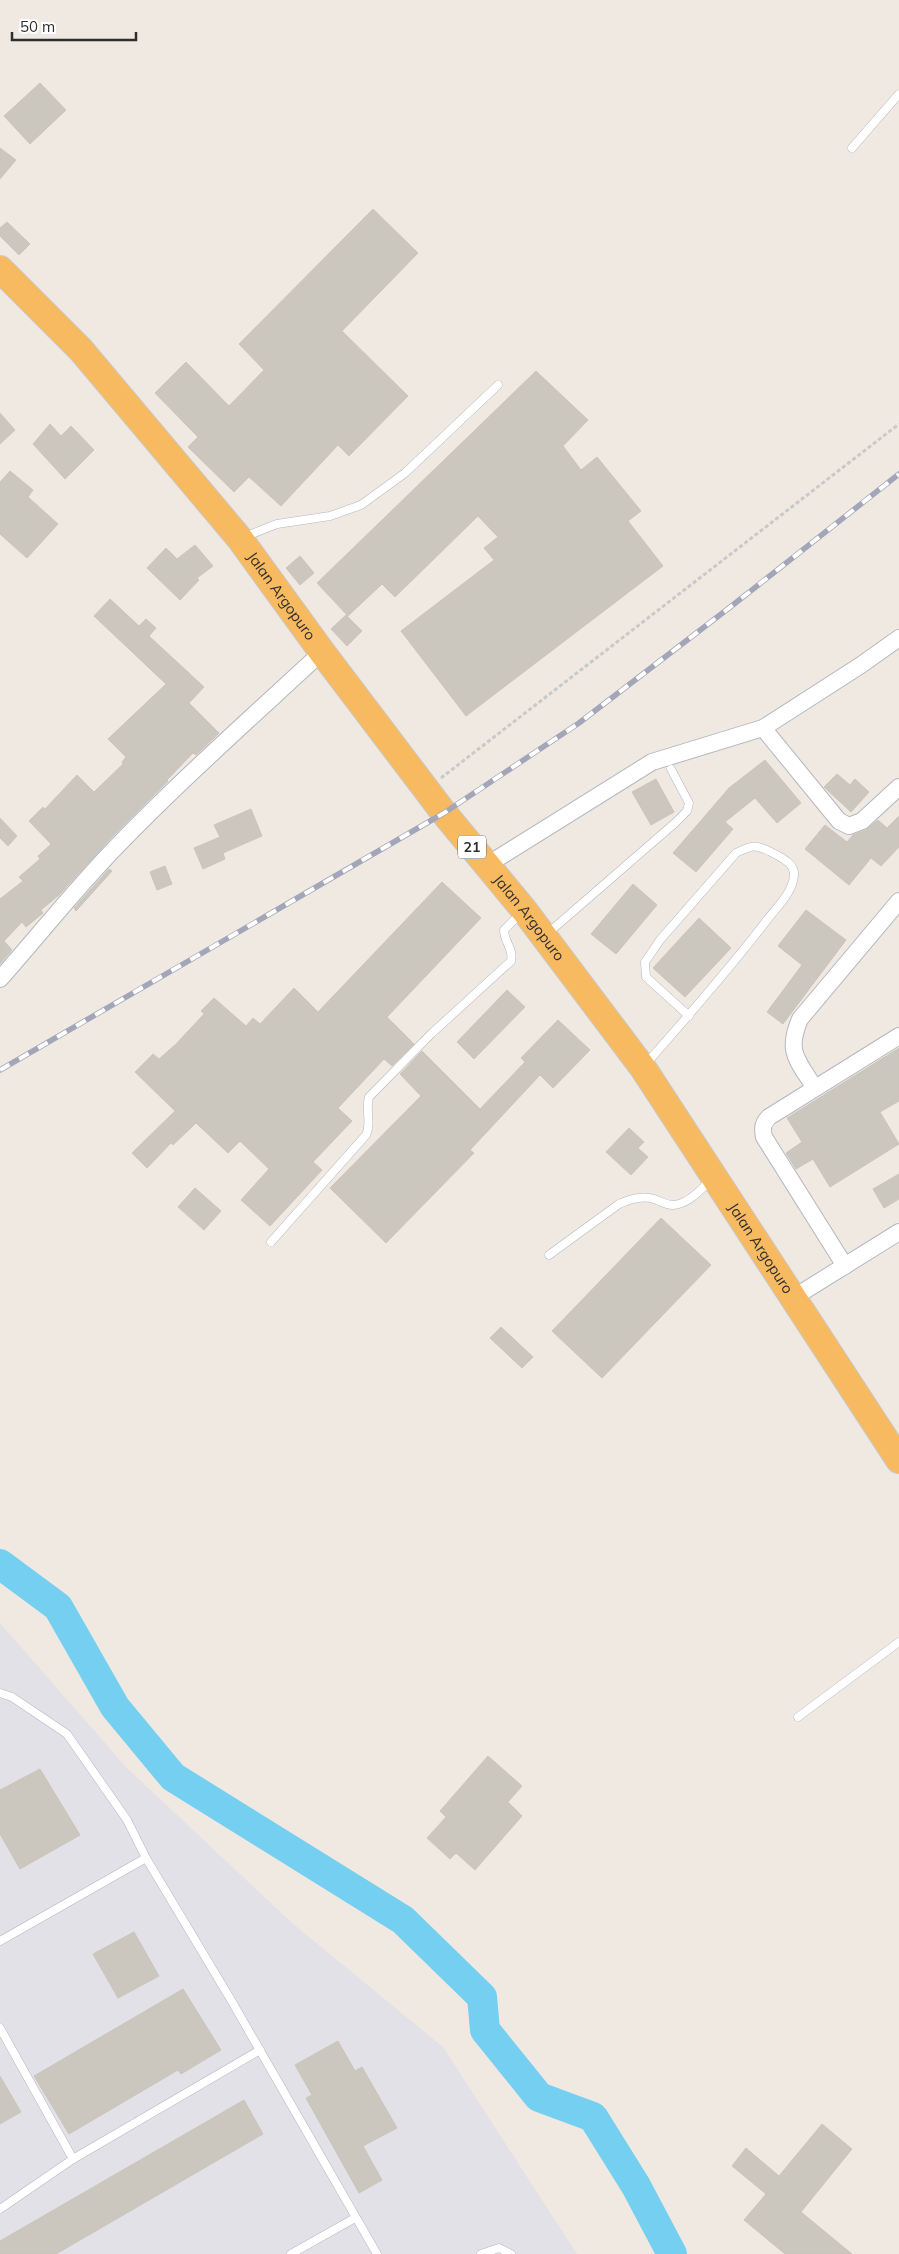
<svg xmlns="http://www.w3.org/2000/svg" width="899" height="2254" viewBox="0 0 899 2254" font-family="Mulish,sans-serif">
<style>
.industrial{fill:#e3e1e8}
.lines{fill:none;stroke-linecap:round;stroke-linejoin:round}
.river{stroke:#75cff0;stroke-width:30}
.building{fill:#cbc7bf;stroke:#cbc5ba}
.service-casing{stroke:#b4b7c1;stroke-width:9}
.minor-casing{stroke:#b4b7c1;stroke-width:18}
.trunk-casing{stroke:#c9c9c9;stroke-width:28}
.path{stroke:#c9c9c9;stroke-width:3;stroke-dasharray:4 2.5;stroke-linecap:butt}
.service{stroke:#fff;stroke-width:8}
.minor{stroke:#fff;stroke-width:16}
.trunk{stroke:#f8ba60;stroke-width:26}
.rail-casing{stroke:#a3a6b8;stroke-width:5.5}
.rail{stroke:#fff;stroke-width:4;stroke-dasharray:11;stroke-linecap:butt}
.labels{text-anchor:middle;stroke-width:5;stroke-linejoin:round;paint-order:stroke}
.shield{fill:#fff;stroke:#6d6d6d;stroke-width:1}
.shield-label{font-size:14px;font-weight:bold;fill:#2e2e2e}
.street-label{font-size:15px;fill:#2e2e2e;stroke:#fff}
</style>
<rect width="100%" height="100%" fill="#efe9e1"/>
<path class="industrial" d="M0,1623L126,1767L292,1923L443,2047L577,2254H0Z"/>
<g class="lines">
<path class="river" d="M0,1564L58,1607L115,1707L173,1777L403,1920L482,1997L485,2030L539,2097L593,2117L636,2186L672,2254"/>
</g>
<g class="building">
<path d="M40,83L66,110L30,144L4,116Z"/>
<path d="M0,148L16,160L0,179Z"/>
<path d="M373,209L418,253L342,331L408,396L349,456L338,445L281,506L249,477L234,492L188,447L198,437L155,393L186,362L229,406L264,370L239,344Z"/>
<path d="M7,222L30,244L19,255L0,236V228Z"/>
<path d="M536,371L588,420L563,446L581,470L597,457L641,511L628,521L663,566L466,716L401,631L494,560L484,548L498,537L478,516L395,597L382,584L348,616L317,583Z"/>
<path d="M0,413L15,430L0,444Z"/>
<path d="M50,424L61,436L71,426L94,450L65,479L33,444Z"/>
<path d="M10,471L33,490L28,497L58,524L27,558L0,534V482Z"/>
<path d="M195,545L213,566L197,578L199,580L180,600L147,568L166,548L177,559Z"/>
<path d="M300,556L314,573L300,585L286,568Z"/>
<path d="M110,599L139,626L146,619L156,628L149,636L204,687L189,703L219,733L196,755L193,753L167,780L168,781L111,838L59,895L41,910L43,913L26,927L22,922L4,941L12,950L0,964V899L23,881L19,877L40,859L38,856L51,844L29,821L43,807L45,809L77,775L94,792L123,764L122,762L126,757L108,739L166,684L94,616Z"/>
<path d="M346,615L362,631L347,646L331,629Z"/>
<path d="M765,760L801,803L777,823L755,798L725,822L733,829L696,872L673,853L729,788Z"/>
<path d="M837,774L850,785L855,779L869,792L851,812L824,787Z"/>
<path d="M656,779L674,812L651,825L632,792Z"/>
<path d="M251,809L262,836L223,853L225,859L203,869L194,848L220,837L214,825Z"/>
<path d="M899,816V847L881,866L871,858L849,885L805,849L825,825L847,842L853,835L866,830L878,820L887,828Z"/>
<path d="M0,818L17,836L8,846L0,838Z"/>
<path d="M165,866L172,884L157,890L150,872Z"/>
<path d="M109,869L112,871L76,911L74,908Z"/>
<path d="M442,882L481,918L387,1017L414,1044L392,1066L384,1059L338,1108L352,1121L313,1162L322,1170L270,1226L241,1200L269,1169L240,1141L228,1153L196,1123L173,1145L171,1143L147,1168L132,1153L175,1111L135,1072L153,1054L159,1059L176,1044L204,1014L201,1011L214,998L246,1026L253,1018L260,1024L294,988L318,1012Z"/>
<path d="M633,884L657,905L616,954L591,934Z"/>
<path d="M806,910L846,940L783,1024L767,1012L802,965L778,946Z"/>
<path d="M699,918L731,948L685,997L653,968Z"/>
<path d="M507,990L525,1007L474,1059L457,1042Z"/>
<path d="M558,1020L590,1050L553,1088L540,1075L470,1150L474,1153L386,1243L330,1188L421,1096L400,1074L422,1051L480,1109L525,1062L521,1058Z"/>
<path d="M899,1048V1101L880,1112L899,1144L830,1187L813,1159L796,1169L786,1153L802,1142L787,1118Z"/>
<path d="M629,1128L644,1142L638,1148L648,1157L631,1175L606,1152Z"/>
<path d="M899,1174V1199L884,1208L873,1189Z"/>
<path d="M195,1188L221,1211L204,1230L178,1207Z"/>
<path d="M661,1218L711,1265L602,1378L552,1331Z"/>
<path d="M501,1327L533,1357L522,1368L490,1338Z"/>
<path d="M488,1756L522,1786L508,1802L522,1816L475,1870L456,1853L450,1859L427,1838L446,1817L440,1811Z"/>
<path d="M40,1769L80,1835L20,1869L0,1834V1790Z"/>
<path d="M134,1932L159,1976L118,1998L93,1954Z"/>
<path d="M183,1989L221,2050L181,2074L178,2070L69,2134L34,2076Z"/>
<path d="M338,2041L355,2071L362,2067L397,2128L363,2146L382,2180L359,2193L306,2098L312,2095L295,2065Z"/>
<path d="M0,2076L21,2112L0,2124Z"/>
<path d="M244,2100L263,2134L56,2254H0V2241Z"/>
<path d="M822,2124L852,2149L801,2212L852,2254H785L744,2220L766,2194L732,2166L746,2148L779,2176Z"/>
</g>
<g class="lines">
<g class="service-casing">
<g id="service">
<path d="M852,148L899,94"/>
<path d="M244,537L277,524L330,516L361,505L405,473L498,385"/>
<path d="M547,934L675,823L687,811L689,803L671,769"/>
<path d="M646,1064C687,1017 729,970 767,920C777,907 793,892 794,875C795,863 780,857 771,852C754,844 753,845 736,853L660,940L645,962L646,977L689,1016"/>
<path d="M271,1242L366,1135C372,1123 365,1110 369,1097L431,1034L511,961C514,949 504,942 504,930L521,913"/>
<path d="M549,1255L619,1204C630,1199 642,1195 654,1199C660,1201 666,1205 673,1205C689,1204 701,1189 712,1179"/>
<path d="M0,1693L12,1697L67,1734L127,1820L146,1858L231,2000L377,2254"/>
<path d="M798,1717L899,1642"/>
<path d="M0,1941L146,1858"/>
<path d="M0,2028L73,2159"/>
<path d="M0,2209L73,2159L260,2050"/>
<path d="M291,2254L355,2218"/>
<path d="M481,2254L499,2248L511,2254"/>
</g>
</g>
<g class="minor-casing">
<g id="minor">
<path d="M763,728L839,821L849,826L862,821L899,787"/>
<path d="M487,865L652,762L763,728L861,665L899,638"/>
<path d="M0,979C39,935 76,888 118,845C183,778 253,716 322,652"/>
<path d="M814,1087C797,1059 786,1052 800,1019L899,901"/>
<path d="M845,1266L764,1137C762,1128 763,1123 769,1117L899,1036"/>
<path d="M793,1298L899,1232"/>
</g>
</g>
<g class="trunk-casing">
<g id="trunk">
<path id="s1" d="M0,269L81,350L240,539L322,652L444,813L524,910L643,1068L899,1460"/>
</g>
</g>
<path class="path" d="M441,778L899,424"/>
<use href="#service" class="service"/>
<use href="#minor" class="minor"/>
<use href="#trunk" class="trunk"/>
<g class="rail-casing">
<path id="rail" d="M0,1070L444,813L579,723L729,608L899,474"/>
</g>
<use href="#rail" class="rail"/>
</g>
<g class="labels">
<rect class="shield" x="458" y="835.5" width="28" height="23" rx="4"/>
<g class="shield-label">
<text x="472" y="852">21</text>
</g>
<g class="street-label">
<text dy="5" stroke="none"><textPath href="#s1" startOffset="432">Jalan Argopuro</textPath></text>
<text dy="5" stroke="none"><textPath href="#s1" startOffset="838">Jalan Argopuro</textPath></text>
<text dy="5" stroke="none"><textPath href="#s1" startOffset="1242">Jalan Argopuro</textPath></text>
</g>
</g>
<path d="M12 32v8h124v-8" fill="none" stroke="#2e2e2e" stroke-width="2.5"/>
<text x="20" y="32" font-size="15" fill="#2e2e2e" stroke="#ffffff" stroke-width="4" paint-order="stroke">50 m</text>
</svg>
